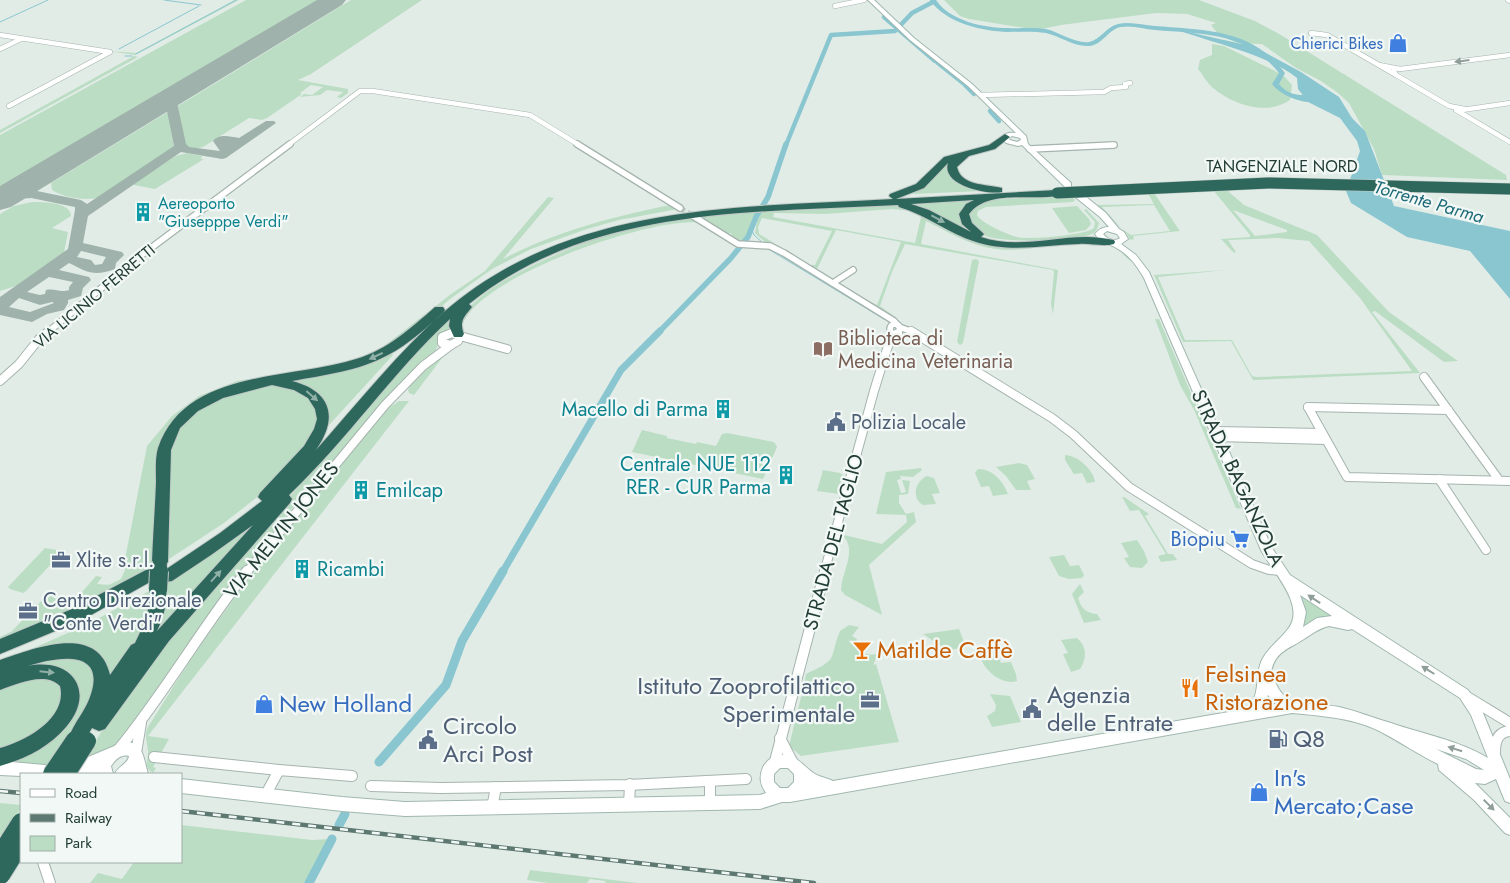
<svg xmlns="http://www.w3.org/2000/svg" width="1510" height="883" viewBox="0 0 1510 883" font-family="Jost,sans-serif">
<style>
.green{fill:#bbddc4;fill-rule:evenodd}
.water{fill:#8ac6d0}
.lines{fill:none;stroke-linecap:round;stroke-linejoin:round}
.stream{stroke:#8ac6d0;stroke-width:1}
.canal-far3{stroke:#8ac6d0;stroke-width:4.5}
.canal-far2{stroke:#8ac6d0;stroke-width:5.5}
.canal-far1{stroke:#8ac6d0;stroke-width:7}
.canal{stroke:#8ac6d0;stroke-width:9}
.river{fill:#8ac6d0;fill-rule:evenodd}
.taxiway{fill:#a0b2ac;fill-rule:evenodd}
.runway{fill:#a0b2ac;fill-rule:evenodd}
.street-tunnel{stroke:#bcc9c3;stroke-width:5.5;stroke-dasharray:5.5 3;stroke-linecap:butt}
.street-far3-casing{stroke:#a5b4ae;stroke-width:5.5}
.street-far2-casing{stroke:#a5b4ae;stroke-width:8}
.street-far1-casing{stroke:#a5b4ae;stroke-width:10}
.street-casing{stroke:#a5b4ae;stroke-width:12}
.secondary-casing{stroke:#a0b7af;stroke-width:2}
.highway-casing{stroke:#c1c9c6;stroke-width:2}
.street-far3{stroke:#fff;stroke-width:4.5}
.street-far2{stroke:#fff;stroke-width:5.5}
.street-far1{stroke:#fff;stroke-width:8}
.street{stroke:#fff;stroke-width:10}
.secondary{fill:#fff;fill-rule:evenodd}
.highway{fill:#2e685c;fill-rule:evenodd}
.rail-casing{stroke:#5d7870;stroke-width:4.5}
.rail{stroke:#f2f8f5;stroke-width:2.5;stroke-dasharray:8;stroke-linecap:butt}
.highway-bridge-far2-casing{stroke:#c1c9c6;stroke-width:12;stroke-linecap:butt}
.highway-bridge-far1-casing{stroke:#c1c9c6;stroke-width:16;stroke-linecap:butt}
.highway-bridge-casing{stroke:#c1c9c6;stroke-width:20;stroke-linecap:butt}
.highway-bridge-far2{stroke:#2e685c;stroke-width:11}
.highway-bridge-far1{stroke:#2e685c;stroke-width:14}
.highway-bridge{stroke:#2e685c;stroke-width:18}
.oneway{fill:#909e9a}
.oneway2{fill:#90b0a8}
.labels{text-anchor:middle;stroke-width:4.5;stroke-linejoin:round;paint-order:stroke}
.far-shop-label{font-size:16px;fill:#366cbe;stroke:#f2f8f5;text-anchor:end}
.far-street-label{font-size:16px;fill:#223d35;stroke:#f2f8f5}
.far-culture-label{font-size:16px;fill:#0d838f;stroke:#f2f8f5;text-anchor:start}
.far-water-label{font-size:18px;font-style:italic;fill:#1d6a78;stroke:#f2f8f5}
.education-label{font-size:20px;fill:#785e54;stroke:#f2f8f5;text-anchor:start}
.culture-label{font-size:20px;fill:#0d838f;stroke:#f2f8f5;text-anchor:end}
.service-label{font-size:20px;fill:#4e5e75;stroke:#f2f8f5;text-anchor:start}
.street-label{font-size:20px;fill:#223d35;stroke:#f2f8f5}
.shop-label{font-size:20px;fill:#366cbe;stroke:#f2f8f5;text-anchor:end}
.near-food-label{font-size:24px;fill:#c56008;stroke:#f2f8f5;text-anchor:start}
.near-service-label{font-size:24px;fill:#4e5e75;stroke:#f2f8f5;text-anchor:start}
.near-shop-label{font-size:24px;fill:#366cbe;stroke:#f2f8f5;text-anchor:start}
</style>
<rect width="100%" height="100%" fill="#e2ece7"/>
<g class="green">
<path d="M235,0H239L135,55L108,51L136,53Z"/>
<path d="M246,0H318L0,187V135Z"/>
<path d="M351,0H422L311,74L298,80L348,89V93L341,98L337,97L343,92L327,90L320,95L300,97L304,94L312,95L323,87L311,85L300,93L302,94L267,118L262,120L249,118L203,147L194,149L185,146L178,106Z"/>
<path d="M944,0H1199L1255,21L1281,35L1506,175L1507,180L1382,175L1374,149L1349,103L1338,93L1321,81L1296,68L1262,44L1237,43L1218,34L1211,25L1216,23L1187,14L1156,13L1061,25L1037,30L969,19L960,16Z"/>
<path d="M1212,44L1224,46L1273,70L1284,76L1292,85L1290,100C1267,116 1233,105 1213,88C1207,83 1203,75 1198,69L1200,60L1212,55Z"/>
<path d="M134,56L138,57L0,133V130Z"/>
<path d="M168,112L174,147L166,154L97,198C83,201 63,197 52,190L51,183Z"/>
<path d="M187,153L202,156L201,159H204L155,189L134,185L135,182L176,156Z"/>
<path d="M950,159L948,167L981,191L913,194Z"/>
<path d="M1229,189V192L1244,205L1317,235L1389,312L1458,361L1444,362L1375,311L1372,312L1420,373L1253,380L1231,341L1183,342L1154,275L1226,270L1158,277L1185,340H1232L1252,376L1256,377L1412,371L1360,298L1309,241L1278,238L1228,240L1236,252L1234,253L1221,239L1250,237V235L1213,190L1154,193L1180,231L1133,236L1134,239L1130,240L1127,234L1097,205L1154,204L1147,192ZM1154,205L1170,231L1131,235L1122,229L1102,207ZM1233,210L1287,230V232L1255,236Z"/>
<path d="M1070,195L1075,200L1073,202L986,207L978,211L977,215C981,223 1008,235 1017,237C1028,240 1087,235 1094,228L1095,222L1084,210L1086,209L1099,223C1098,227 1097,230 1094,233C1079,242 1002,243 986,236C978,233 972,224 967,217L970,208L989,200Z"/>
<path d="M548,197L554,198L503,259C555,232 608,218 665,206L672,205L678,209L619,220L587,229L531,249L492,269L450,299L410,334L356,362L296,375L190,407L167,430L159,453L152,569L73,610L0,641V637L121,579L125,570L126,554L147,446L172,416L199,396L237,381L346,363L379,350L451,294L485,271Z"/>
<path d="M972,200L966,206L973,233L918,206L920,203Z"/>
<path d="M32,202C43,202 71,202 71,216L52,228L68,232L64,253L19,285L0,291V214L14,206Z"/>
<path d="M896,205L906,207L987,243L1066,242L1111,245L1125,252L1131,261C1125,258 1121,250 1114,247C1079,234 1033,254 996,249C971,246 948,232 926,221L921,244L1058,270L1053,314L1051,304L1054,272L1053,270L905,244L892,272L880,306L895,317L893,318L863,298L877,305L901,242L836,230L817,269L833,279H831L766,243L755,233L757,221L762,212ZM893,209L910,211L921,217L915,243L773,217L774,213L825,214ZM762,218L832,231L815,265H810L759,234L758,227Z"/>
<path d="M1077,206L1089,219L1091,224L1086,230L1069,233L1052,208Z"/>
<path d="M757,212L748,234L740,243L728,236L732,234L731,233L727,234L695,216Z"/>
<path d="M692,217L701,223C656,215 469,279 462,328L459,321C481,280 578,245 620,230C641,222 670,221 692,217Z"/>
<path d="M976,259L979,261L963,343L960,345L957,342L972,260Z"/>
<path d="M457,312L451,329C430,337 441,336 436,350L371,417L289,512L210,614L131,731L118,744L81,765L129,687L204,594L422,347Z"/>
<path d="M1155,319H1159L1241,509L1236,508L1194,410L1180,385Z"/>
<path d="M448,350L414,395L409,393L408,390L410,386L441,355Z"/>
<path d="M392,352L393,355L329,425L326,410L285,380Z"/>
<path d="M265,385L284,386L306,393L320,415L313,437L261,494L224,523L166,561L169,454L177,431L189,417L211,401Z"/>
<path d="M399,401H409L148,736L169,739L153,767L156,768L153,773C142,766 149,761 148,751C147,742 144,736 148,727C170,692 191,658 215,625C269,549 329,478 390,407Z"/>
<path d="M642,430L667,436V438L696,444L697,442L716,446L722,434L727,433L774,442L777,447L763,479L632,452Z"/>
<path d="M1065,455C1077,455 1094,470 1095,482L1087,483L1082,473L1074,474L1065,460Z"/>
<path d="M1019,463L1027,465L1035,479L1027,481L1031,490H1016L1006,476L996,467Z"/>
<path d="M921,468L922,470L913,477L900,476L901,479L897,480L901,493L906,492L902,480L910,481L908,494L899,495V503L906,514L914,512L916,522L869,565L882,615L845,595L841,590C841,574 857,551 844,537V535L882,544L907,522L906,515L876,514L886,472Z"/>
<path d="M978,469C993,469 1003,481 1008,494L993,496L989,486L981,487L975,473Z"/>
<path d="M823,470L840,473L844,476L839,494L817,491Z"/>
<path d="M927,476L934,478L940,493L932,494L936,504L923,505C911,498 915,481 927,476Z"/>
<path d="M1122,497H1124L1149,514L1145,516L1168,554H1173L1177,560L1161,562L1158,556L1166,554L1139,510L1130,511Z"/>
<path d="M262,515L152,638L165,582Z"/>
<path d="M1137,540L1144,551L1148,562L1142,568L1130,567L1124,558L1129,557L1121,543Z"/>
<path d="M45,548L63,551L26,591L23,593L10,589L8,587Z"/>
<path d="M1064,555L1070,566L1079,565L1084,575L1082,578L1069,579L1059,576L1049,557Z"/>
<path d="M96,576L102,577L97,584L110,585L11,632L48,594L76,599Z"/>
<path d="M1080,584L1084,592L1078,598C1081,608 1086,613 1097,614L1101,620L1084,623L1072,594Z"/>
<path d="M151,590L148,621L109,688L93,652L0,663L88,624Z"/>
<path d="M1298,593L1340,619C1324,616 1316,618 1303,628L1304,609Z"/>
<path d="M849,625L859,627L852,636L857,639C851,656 869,655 878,654L873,665L876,664L899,742L801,756L789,746L801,697L806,695V688L804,687L806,674C840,658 828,661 840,631Z"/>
<path d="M959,629L964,642L962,646C949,656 935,641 923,634Z"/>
<path d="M1077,638C1087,646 1087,659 1080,669L1071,672L1063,654L1068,653L1061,640Z"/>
<path d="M996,651L1001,663L1011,662L1016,674L1017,681C1002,686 981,669 980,653Z"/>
<path d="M77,656L95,669L93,700L49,765L2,762L31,750L74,683L0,671L30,661Z"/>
<path d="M47,676L64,687L57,719L0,754V686Z"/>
<path d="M990,694L1010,696L1021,722L992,727L987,716L995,711L996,705Z"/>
<path d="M0,803L21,805V808L3,835H0Z"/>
<path d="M181,825L312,840L329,839L306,883H90L98,873L122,879L134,862H181Z"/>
<path d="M530,870L638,883H606L605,881L590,879L587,883H548L527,880Z"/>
</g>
<path class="water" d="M1175,29L1255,47L1301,72L1339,97L1352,118L1365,131L1394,206L1510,231V299L1470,251L1407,237L1351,203L1346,191L1360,151L1357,141L1340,118L1308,102L1298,89L1297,78C1267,54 1212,43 1175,29Z"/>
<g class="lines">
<g class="stream">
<path d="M164,0L201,5"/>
<path d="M0,22L48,0"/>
<path d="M119,49L199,6"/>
<path d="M136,54L236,0"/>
<path d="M125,56H132"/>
<path d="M752,230L754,235L763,243"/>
<path d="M765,247L884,319"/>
</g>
<g class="canal-far3">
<path d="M884,17L935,61"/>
<path d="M938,63L963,83"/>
<path d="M965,85L974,94"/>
<path d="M990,111L999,121"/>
<path d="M786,145L831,35L895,31L912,13L933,2"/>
</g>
<path class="canal-far2" d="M659,332L731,258L748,237L756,217L768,197L786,144"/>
<path class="canal-far1" d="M502,573L621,370L660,331"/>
<g class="canal">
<path d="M379,762L446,685L462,641L503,571"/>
<path d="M339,825L345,814"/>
<path d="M309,883L332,839"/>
</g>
<path class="river" d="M930,0H936C950,21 984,28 1008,28C1020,29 1033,27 1046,29C1059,32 1076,44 1089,42C1100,40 1106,27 1118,24C1130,21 1143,25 1155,26C1205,30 1253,29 1285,73L1279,84C1294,102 1309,90 1323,99C1309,108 1281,96 1272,84L1279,73C1247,32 1202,34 1155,30C1144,29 1132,25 1121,27C1108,29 1103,45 1089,46C1074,47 1060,36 1046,33C1033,31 1020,32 1008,32C981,31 946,23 930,0Z"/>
<path class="taxiway" d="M178,91L184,94L177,102L186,144L189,147L220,151L213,141C220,133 230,137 239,138L266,121H274L276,123L226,158L222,159L181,152L88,216L83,243L122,252L124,255L116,263L115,269C94,277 87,272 69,263L59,270L89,277L91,280L83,288L81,296L68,300V303L64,310L47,314L32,322L0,315V297L68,249L75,210V207L31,198L17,199L0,204V196L20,191C17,185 27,179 32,177L38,181L32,190L81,200L87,204L174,146L165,101L174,92ZM81,251L106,257L102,264L95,265L91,260L77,257ZM49,277L73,282L69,287V290C60,293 55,288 46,290L45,294L40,295L27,292ZM19,298L40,305L52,302L54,303L30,312L9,307Z"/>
<path class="runway" d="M317,0H346L342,5L11,207L0,210V186Z"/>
<path class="street-tunnel" d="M680,208L693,216"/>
<g class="street-far3-casing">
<g id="street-far3">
<path d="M1508,0L1510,1"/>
<path d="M835,6L864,0"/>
<path d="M1311,33L1327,35L1396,75"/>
<path d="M0,35L110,52L9,106"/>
<path d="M0,49L21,39"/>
<path d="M1379,65L1400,69L1510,55"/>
<path d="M1394,71L1396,75L1449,106L1465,109"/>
<path d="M981,95L1104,92L1111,88L1126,87L1125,84L1130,83"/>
<path d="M1456,110L1510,142"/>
<path d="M1462,110L1510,103"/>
<path d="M288,145L360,91H373L530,115L579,145"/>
<path d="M1110,145H1114"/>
</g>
</g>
<g class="street-far2-casing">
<g id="street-far2">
<path d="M577,144L680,208"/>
<path d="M1030,149L1114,145"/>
<path d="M693,216L738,244L770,246L784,253L894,321L899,327L913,332"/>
<path d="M833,283L853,270"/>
<circle cx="895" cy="329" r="5"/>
<path d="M48,332L143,254L290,144"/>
</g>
</g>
<g class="street-far1-casing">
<g id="street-far1">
<path d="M911,331L1052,418L1073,434L1129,487L1252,564L1269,570L1280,571"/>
<path d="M452,333L460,336L458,341L451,345L442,343V337Z"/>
<path d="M460,336L507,349"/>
<path d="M1424,377L1499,480"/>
<path d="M0,381L19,364L39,339L49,331"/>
<path d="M1308,407L1347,477L1510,481"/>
<path d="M1308,407L1448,410"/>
<path d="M1215,431L1322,433"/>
<path d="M1218,437L1326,440"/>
<path d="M1439,479L1486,550"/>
<path d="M246,573L385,405L423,366L451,345"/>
<path d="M824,573L874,391L888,346L894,335L898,333"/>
</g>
</g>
<g class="street-casing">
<g id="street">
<path d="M1469,698L1510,723"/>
<path d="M780,738L793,763"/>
<path d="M118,750C165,693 201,629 247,571"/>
<path d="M1495,752C1495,741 1498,732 1510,731"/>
<path d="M136,753L141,723"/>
<path d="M154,757L279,770"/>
<path d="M774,765L825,571"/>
<path d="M710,782V804"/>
<path d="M371,786L441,788L628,785L746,779"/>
<path d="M265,796L279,770L352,776"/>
<path d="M629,806L630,784"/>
<path d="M492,808L496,787"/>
<path d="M43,862L50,883"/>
</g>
</g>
<g class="secondary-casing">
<g id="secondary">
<path d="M868,0H874L914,38L972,84L1026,136L1028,144L1071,183V187H1065L1022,145L1018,146L1006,143L1002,137C1005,133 1010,132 1016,133L968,86L910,40ZM1012,136L1020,138L1021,140L1017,142L1010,140L1009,138Z"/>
<path d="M1074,192H1080L1106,213L1119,229L1124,232L1128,239L1121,244L1136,255L1149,272L1272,548L1290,575L1468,690L1481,708L1510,779V803L1505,801L1496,779L1485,784L1475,783L1510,818V835L1505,833L1474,800L1439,770L1438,764C1419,755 1402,743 1383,733C1356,718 1322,716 1292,713L790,802H782L760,809L405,816L342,811L181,793V779L342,797L405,802L760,795L766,793C760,784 759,777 763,767C766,762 769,759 774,757C793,749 801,765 815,774C820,777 827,778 833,781L1246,709C1261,697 1255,678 1261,662C1267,648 1279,641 1288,629C1307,606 1272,571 1261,550L1144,278C1137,266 1130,256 1118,249C1109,243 1101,243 1095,234C1099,229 1103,227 1109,227L1100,217L1074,196ZM1107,231L1117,234L1120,238C1114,242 1108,240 1103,234ZM1300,595L1332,616L1317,618L1303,627L1306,612ZM1329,626L1348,630L1352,629L1460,698L1471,715L1488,758C1458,740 1422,734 1391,723C1373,718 1357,711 1339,707C1326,704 1301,705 1290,700C1279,694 1275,682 1271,672C1275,651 1289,649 1304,639C1312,634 1319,628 1329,626ZM1268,695L1276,704L1265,706ZM1436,749L1466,759L1484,770L1476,769ZM780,768H788L794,774V782L788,788H780L774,782V774Z"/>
<path d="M128,742C144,744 144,761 148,774H115C118,766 128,764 129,756C121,754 116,759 111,766L113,774H70L74,763L119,744Z"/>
<path d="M0,761L45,765L50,767L52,772L51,774H21V776L0,775Z"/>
</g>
</g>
<g class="highway-casing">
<path id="highway" d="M1005,134L1010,137L995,149L969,156L957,167C961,186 986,184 1002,188V192C987,195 941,185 948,163L924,188L896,199L1057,190L1062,193L1061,195C1032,202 989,188 969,214L972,223L984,234L981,237C1024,252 1070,229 1114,240L1115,242L1114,244C1103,247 1090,243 1079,244C1045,245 1010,253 976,242C949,234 927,215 899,207L898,205C751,213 590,206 469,304L472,307C464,317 459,321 464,334L462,337H454L449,326L450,319C392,373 347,440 289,495L292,499L290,503L169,641L105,729L99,731L92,728L86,738L80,740L74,738L71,732C77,719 87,708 91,694C106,647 53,658 28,666C71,657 97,691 66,727C49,747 25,759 0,766V748C26,741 68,718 60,686C45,671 17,684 0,690V660C33,649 98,622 110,675L131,645L135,643L146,620L152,585L158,583L164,585C170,597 163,619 157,631L253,525L211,555L172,581L166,582L160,581L159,577L84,619L0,654V639L72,609L146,570L152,569L158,570L159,574L220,533L262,501L258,497L260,493L304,446L314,429L317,419L315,409L308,398L294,390L272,385L223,398L198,411L180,428L171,450L168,562L165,566L160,568L155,566L152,562C153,535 155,509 156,482C156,472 155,458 158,448C185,369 290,380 356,359C387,350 411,328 435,307H443L445,310L443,313C426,328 409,344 388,355C359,371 324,375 292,381C331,391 339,417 316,450C358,403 397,353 445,311C572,202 736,208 893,199L889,196L890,194L916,184L944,157L989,145ZM974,200L966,204L959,214L962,224L971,232L929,210L911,204Z"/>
</g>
<use href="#street-far3" class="street-far3"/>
<use href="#street-far2" class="street-far2"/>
<use href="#street-far1" class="street-far1"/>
<use href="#street" class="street"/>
<use href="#secondary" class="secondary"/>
<use href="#highway" class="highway"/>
<g class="rail-casing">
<g id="rail">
<path d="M0,791L21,793"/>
<path d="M181,811L814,883"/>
</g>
</g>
<use href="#rail" class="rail"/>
<g class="highway-bridge-far2-casing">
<path id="highway-bridge-far2" d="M1057,193L1268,183L1510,189"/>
</g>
<g class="highway-bridge-far1-casing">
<path id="highway-bridge-far1" d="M159,573L160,562"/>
</g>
<g class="highway-bridge-casing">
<g id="highway-bridge">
<path d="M158,590L159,571"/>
<path d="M52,774L75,740"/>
<path d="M66,774L87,741"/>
<path d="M0,855L21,822"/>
<path d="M1,875L21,843"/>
</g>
</g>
<use href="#highway-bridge-far2" class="highway-bridge-far2"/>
<use href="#highway-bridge-far1" class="highway-bridge-far1"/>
<use href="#highway-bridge" class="highway-bridge"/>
</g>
<defs><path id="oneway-solid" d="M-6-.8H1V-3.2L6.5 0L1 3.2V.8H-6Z" transform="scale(1.25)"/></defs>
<g class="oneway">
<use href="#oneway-solid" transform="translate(1462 61) rotate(173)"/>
<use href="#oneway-solid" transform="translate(1314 599) rotate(-146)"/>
<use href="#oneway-solid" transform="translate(1428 670) rotate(-148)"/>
<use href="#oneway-solid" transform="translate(1455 749) rotate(-162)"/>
<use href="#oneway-solid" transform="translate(1489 805) rotate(45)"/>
</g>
<g class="oneway2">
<use href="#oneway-solid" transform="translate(938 219) rotate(28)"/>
<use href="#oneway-solid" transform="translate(376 356) rotate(155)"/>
<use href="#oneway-solid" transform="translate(312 396) rotate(41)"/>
<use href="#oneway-solid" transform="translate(216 576) rotate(-48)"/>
<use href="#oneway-solid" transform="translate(47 672) rotate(6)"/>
</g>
<defs>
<g id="shop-bare" transform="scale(1.5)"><path d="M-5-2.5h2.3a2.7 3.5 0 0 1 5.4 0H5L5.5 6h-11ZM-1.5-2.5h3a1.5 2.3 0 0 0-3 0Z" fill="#3f7fe0" stroke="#f2f8f5" stroke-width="2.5" paint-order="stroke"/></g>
<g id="building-bare" transform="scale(1.5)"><path d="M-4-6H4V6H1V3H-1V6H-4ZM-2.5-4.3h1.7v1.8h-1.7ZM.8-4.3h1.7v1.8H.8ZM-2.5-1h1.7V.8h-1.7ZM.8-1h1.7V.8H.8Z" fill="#0f9aa8" stroke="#f2f8f5" stroke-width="2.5" paint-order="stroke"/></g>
<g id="library-bare" transform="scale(1.5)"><path d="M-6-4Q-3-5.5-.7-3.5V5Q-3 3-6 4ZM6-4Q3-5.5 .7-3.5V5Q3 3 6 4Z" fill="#8d6e63" stroke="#f2f8f5" stroke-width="2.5" paint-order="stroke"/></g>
<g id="civic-bare" transform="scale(1.5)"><path d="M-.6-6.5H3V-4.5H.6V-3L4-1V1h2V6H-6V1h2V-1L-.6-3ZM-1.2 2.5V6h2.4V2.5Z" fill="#5c6f8a" stroke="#f2f8f5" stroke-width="2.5" paint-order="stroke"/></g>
<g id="supermarket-bare" transform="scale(1.5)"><path d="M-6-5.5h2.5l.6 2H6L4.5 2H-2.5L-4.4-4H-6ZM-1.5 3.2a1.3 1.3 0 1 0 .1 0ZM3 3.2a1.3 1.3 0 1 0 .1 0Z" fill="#3f7fe0" stroke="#f2f8f5" stroke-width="2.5" paint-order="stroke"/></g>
<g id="office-bare" transform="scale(1.5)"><path d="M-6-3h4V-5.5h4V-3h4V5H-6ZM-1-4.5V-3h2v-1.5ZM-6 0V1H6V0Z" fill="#5c6f8a" stroke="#f2f8f5" stroke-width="2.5" paint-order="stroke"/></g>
<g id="bar-bare" transform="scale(1.5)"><path d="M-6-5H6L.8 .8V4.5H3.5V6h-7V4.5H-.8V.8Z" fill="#e8710a" stroke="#f2f8f5" stroke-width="2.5" paint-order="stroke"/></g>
<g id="restaurant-bare" transform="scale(1.5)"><path d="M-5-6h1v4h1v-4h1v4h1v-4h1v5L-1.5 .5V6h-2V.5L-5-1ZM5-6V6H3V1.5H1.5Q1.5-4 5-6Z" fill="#e8710a" stroke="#f2f8f5" stroke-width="2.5" paint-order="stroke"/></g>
<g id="fuel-bare" transform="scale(1.5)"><path d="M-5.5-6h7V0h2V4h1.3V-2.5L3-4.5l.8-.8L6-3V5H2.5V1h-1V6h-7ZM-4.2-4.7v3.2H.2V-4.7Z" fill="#5c6f8a" stroke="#f2f8f5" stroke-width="2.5" paint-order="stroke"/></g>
</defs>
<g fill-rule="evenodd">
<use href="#shop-bare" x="1398" y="43"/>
<use href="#building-bare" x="143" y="212"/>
<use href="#library-bare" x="823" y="349"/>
<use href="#building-bare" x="723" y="409"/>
<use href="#civic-bare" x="836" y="422"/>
<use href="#building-bare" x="786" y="475"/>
<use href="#building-bare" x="361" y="490"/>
<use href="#supermarket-bare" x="1240" y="539"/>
<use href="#office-bare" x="61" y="560"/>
<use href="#building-bare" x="302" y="569"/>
<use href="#office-bare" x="28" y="611"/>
<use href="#bar-bare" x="862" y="650"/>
<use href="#restaurant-bare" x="1190" y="688"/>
<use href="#office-bare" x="870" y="700"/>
<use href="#shop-bare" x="264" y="704"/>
<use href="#civic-bare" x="1032" y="709"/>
<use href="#fuel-bare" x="1278" y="739"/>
<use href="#civic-bare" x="428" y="740"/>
<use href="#shop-bare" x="1259" y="792"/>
</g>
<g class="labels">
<g class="far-shop-label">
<text x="1383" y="49">Chierici Bikes</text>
</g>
<g class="far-street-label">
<text x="1282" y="172">TANGENZIALE NORD</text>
<text transform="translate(94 296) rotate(-40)" y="6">VIA LICINIO FERRETTI</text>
</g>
<g class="far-culture-label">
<text x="158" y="209">Aereoporto<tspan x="158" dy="18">"Giusepppe Verdi"</tspan></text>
</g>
<g class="far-water-label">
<text transform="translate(1429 202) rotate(16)" y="6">Torrente Parma</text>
</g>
<g class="education-label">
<text x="838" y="345">Biblioteca di<tspan x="838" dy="23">Medicina Veterinaria</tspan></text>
</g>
<g class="culture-label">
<text x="708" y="416">Macello di Parma</text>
<text x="771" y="471">Centrale NUE 112<tspan x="771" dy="23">RER - CUR Parma</tspan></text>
<text x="376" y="497" text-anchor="start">Emilcap</text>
<text x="317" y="576" text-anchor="start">Ricambi</text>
</g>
<g class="service-label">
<text x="851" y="429">Polizia Locale</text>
<text x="76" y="567">Xlite s.r.l.</text>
<text x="43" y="607">Centro Direzionale<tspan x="43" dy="23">"Conte Verdi"</tspan></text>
</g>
<g class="street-label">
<text transform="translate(1238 478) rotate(65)" y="7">STRADA BAGANZOLA</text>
<text transform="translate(281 530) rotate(-51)" y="7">VIA MELVIN JONES</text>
<text transform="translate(833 542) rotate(-75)" y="7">STRADA DEL TAGLIO</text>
</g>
<g class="shop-label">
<text x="1225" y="546">Biopiu</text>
</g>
<g class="near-food-label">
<text x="877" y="658">Matilde Caffè</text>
<text x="1205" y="682">Felsinea<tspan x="1205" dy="28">Ristorazione</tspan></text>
</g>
<g class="near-service-label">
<text x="855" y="694" text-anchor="end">Istituto Zooprofilattico<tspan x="855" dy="28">Sperimentale</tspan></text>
<text x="1047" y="703">Agenzia<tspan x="1047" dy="28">delle Entrate</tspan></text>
<text x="443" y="734">Circolo<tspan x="443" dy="28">Arci Post</tspan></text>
<text x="1293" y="747">Q8</text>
</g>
<g class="near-shop-label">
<text x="279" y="712">New Holland</text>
<text x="1274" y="786">In's<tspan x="1274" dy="28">Mercato;Case</tspan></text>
</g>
</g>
<rect x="20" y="773" width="162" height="90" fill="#f2f8f5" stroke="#9fada8"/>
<rect x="30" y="789" width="25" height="8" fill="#ffffff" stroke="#9fada8"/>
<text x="65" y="798" font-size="15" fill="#223d35">Road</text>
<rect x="30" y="814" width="25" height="8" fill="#5d7870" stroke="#9fada8"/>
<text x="65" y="823" font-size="15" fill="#223d35">Railway</text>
<rect x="30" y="836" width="25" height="15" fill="#bbddc4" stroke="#9fada8"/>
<text x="65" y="848" font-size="15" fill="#223d35">Park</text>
</svg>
